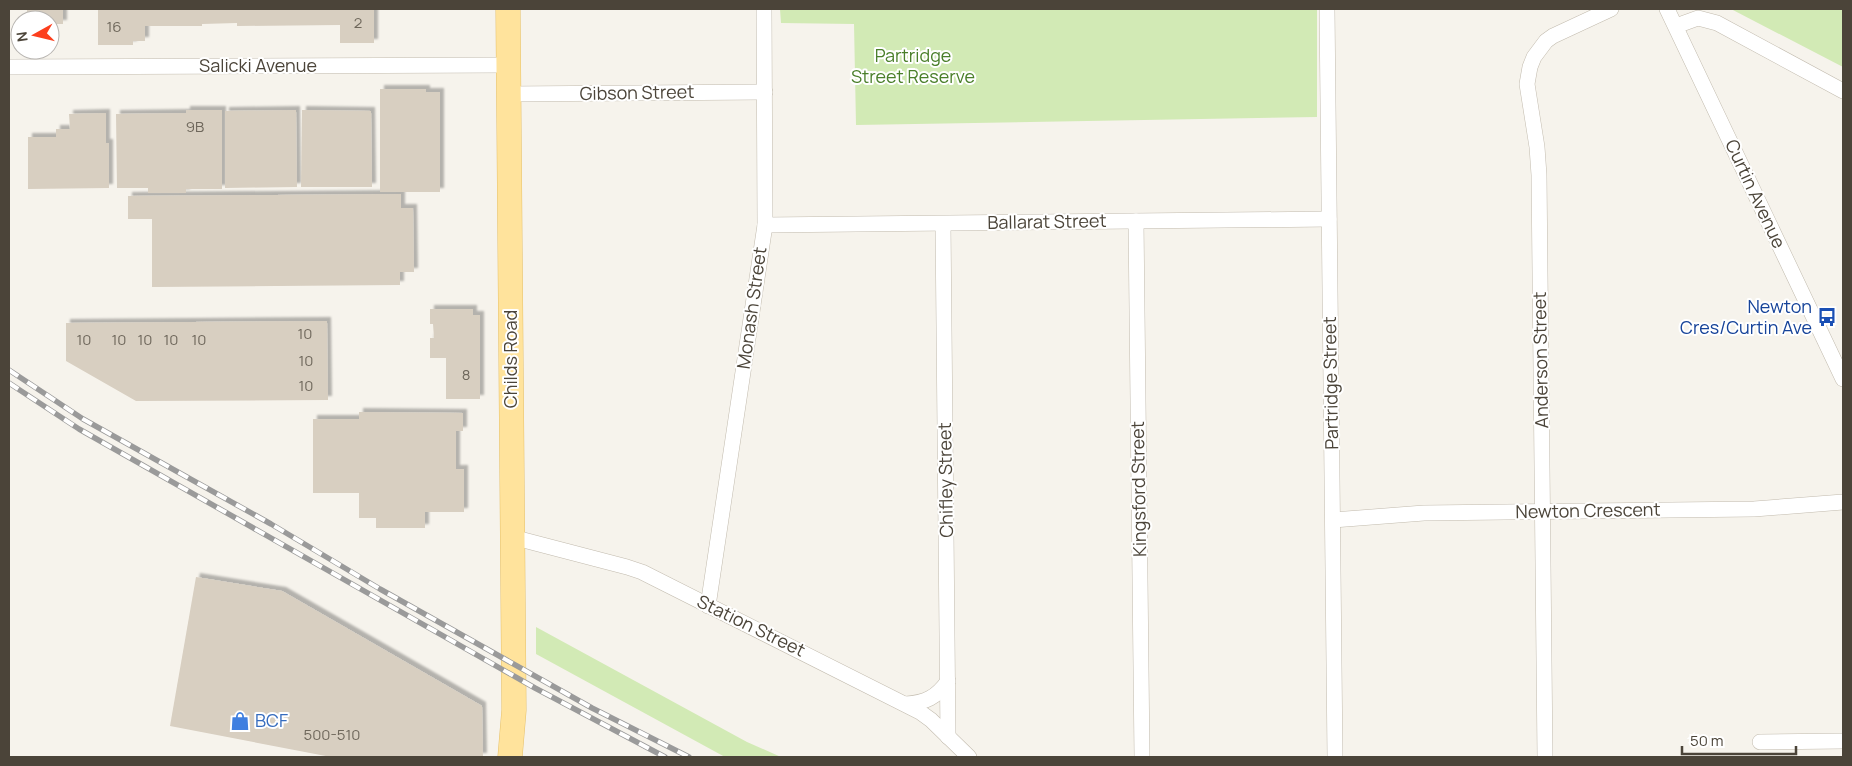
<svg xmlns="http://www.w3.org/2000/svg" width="1852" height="766" viewBox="0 0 1852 766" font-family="Manrope,sans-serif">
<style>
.green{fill:#d2eab5}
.building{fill:#d8cfc1;filter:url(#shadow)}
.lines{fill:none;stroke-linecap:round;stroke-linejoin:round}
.street-casing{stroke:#c2bbae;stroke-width:16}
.primary-casing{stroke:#e6c16a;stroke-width:25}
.street{stroke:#fff;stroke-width:15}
.primary{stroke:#ffe39c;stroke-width:24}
.rail-casing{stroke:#9a9a9a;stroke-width:5.5}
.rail{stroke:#fff;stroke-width:4;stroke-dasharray:11;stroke-linecap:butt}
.labels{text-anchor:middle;stroke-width:4;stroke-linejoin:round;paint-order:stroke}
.number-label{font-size:15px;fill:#6e675b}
.park-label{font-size:18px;fill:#4a7f2a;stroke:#fff}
.street-label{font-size:18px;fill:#4b4439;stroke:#fff}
.transit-label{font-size:18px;fill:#164399;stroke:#fff;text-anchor:end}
.shop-label{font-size:18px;fill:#366cbe;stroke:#fff;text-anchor:start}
</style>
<defs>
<filter id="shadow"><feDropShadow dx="4" dy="-4" stdDeviation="1" flood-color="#0004"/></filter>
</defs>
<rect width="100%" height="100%" fill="#f6f3ec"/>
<g class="green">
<path d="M780,9H1317V117L856,125L854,24L781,23Z"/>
<path d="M1731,9H1843V68V67Z"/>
<path d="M536,627L747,742L781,757H725L536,654Z"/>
</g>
<g class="building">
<path d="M27,9H63V24H50V20H27Z"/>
<path d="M98,9H374V43H340V25L237,26V23L202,24V26H145V41H133V45H98Z"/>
<path d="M380,89H426V92H440V192H380Z"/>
<path d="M186,110H222V189H186V193H148V188H117L116,114L186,113Z"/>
<path d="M296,110L297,187L225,188V111Z"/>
<path d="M302,110L371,111L372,187H301Z"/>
<path d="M106,113V143H109V188L28,189V137H56V129H70L69,114Z"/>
<path d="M401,194V208H413L414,272H400V285L152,287V219H128V196Z"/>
<path d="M430,309H473V315H480V399H446V358H430V338H434L433,324H430Z"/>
<path d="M327,321L328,400L136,401L66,361V323Z"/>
<path d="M359,412L463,413V431H456V469H464V512H425V528H376V518H359V493H313V419H359Z"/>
<path d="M196,577L282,591L482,706L483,757H331L170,726Z"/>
</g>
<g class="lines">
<g class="street-casing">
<g id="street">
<path d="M1327,9L1335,757"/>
<path d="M1667,9L1843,379"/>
<path d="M1676,26L1698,18L1717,23L1843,91"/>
<path d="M9,67L508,65"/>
<path d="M508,94L765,92"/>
<path d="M1136,221L1142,757"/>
<path d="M943,224L948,737"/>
<path d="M765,225L1329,219"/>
<path d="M1333,520L1424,513L1754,509L1843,502"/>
<path d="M512,537L627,567L642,572L920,712L931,720L969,757"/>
<path d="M708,606L765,225L764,9"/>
<path d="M906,704C925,703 937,697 948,681"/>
<path d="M1760,742L1843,741"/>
<path d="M1545,757L1539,175L1537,147L1527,84L1530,67L1534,57L1546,41L1553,36L1611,9"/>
</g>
</g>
<g class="primary-casing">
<path id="primary" d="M508,9L514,710L510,757"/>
</g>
<use href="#street" class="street"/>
<use href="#primary" class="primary"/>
<g class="rail-casing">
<g id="rail">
<path d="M9,370L83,419L271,524L380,589L592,708L689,757"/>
<path d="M9,383L79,429L535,688L665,757"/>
</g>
</g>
<use href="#rail" class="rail"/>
</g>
<defs>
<g id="bus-bare" transform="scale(1.5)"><path d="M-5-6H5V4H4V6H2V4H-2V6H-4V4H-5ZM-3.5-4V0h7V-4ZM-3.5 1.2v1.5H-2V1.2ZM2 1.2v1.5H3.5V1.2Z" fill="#1a4fb4" stroke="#fff" stroke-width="2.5" paint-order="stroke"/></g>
<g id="shop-bare" transform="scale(1.5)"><path d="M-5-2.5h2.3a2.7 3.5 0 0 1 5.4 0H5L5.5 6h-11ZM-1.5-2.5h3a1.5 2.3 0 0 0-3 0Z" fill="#3f7fe0" stroke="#fff" stroke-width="2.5" paint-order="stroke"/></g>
</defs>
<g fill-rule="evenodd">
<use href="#bus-bare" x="1827" y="317"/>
<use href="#shop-bare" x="240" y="721"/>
</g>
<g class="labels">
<g class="number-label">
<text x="358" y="28">2</text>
<text x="114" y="32">16</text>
<text x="195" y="132">9B</text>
<text x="305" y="339">10</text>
<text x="84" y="345">10</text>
<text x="119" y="345">10</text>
<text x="145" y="345">10</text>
<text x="171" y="345">10</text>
<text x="199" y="345">10</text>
<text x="306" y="366">10</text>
<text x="466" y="380">8</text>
<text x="306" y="391">10</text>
<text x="332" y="740">500-510</text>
</g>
<g class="park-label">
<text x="913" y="62">Partridge<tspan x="913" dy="21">Street Reserve</tspan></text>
</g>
<g class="street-label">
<text x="258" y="72">Salicki Avenue</text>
<text transform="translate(637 93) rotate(-1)" y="6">Gibson Street</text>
<text transform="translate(1755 194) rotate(65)" y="6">Curtin Avenue</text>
<text transform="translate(1047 222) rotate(-1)" y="6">Ballarat Street</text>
<text transform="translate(752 308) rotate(-82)" y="6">Monash Street</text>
<text transform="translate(511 359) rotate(-90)" y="6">Childs Road</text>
<text transform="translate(1541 360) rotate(-91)" y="6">Anderson Street</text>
<text transform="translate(1331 383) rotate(-91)" y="6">Partridge Street</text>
<text transform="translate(946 480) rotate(-91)" y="6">Chifley Street</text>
<text transform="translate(1139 489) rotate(-91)" y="6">Kingsford Street</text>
<text transform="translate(1588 511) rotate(-1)" y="6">Newton Crescent</text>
<text transform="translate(751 626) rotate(26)" y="6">Station Street</text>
</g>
<g class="transit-label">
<text x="1812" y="313">Newton<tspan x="1812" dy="21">Cres/Curtin Ave</tspan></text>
</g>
<g class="shop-label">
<text x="255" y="727">BCF</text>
</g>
</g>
<rect width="1852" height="766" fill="none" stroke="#4b4439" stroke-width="20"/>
<g transform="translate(35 35) rotate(262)"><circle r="24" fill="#ffffff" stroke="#b7b4b0"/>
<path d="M0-4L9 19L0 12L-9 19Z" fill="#fc3f1d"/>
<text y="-8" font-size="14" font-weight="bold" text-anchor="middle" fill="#4b4439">N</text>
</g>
<path d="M1682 746v8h114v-8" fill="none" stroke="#4b4439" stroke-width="2.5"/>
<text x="1690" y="746" font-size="15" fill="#4b4439" stroke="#ffffff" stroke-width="4" paint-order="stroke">50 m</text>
</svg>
